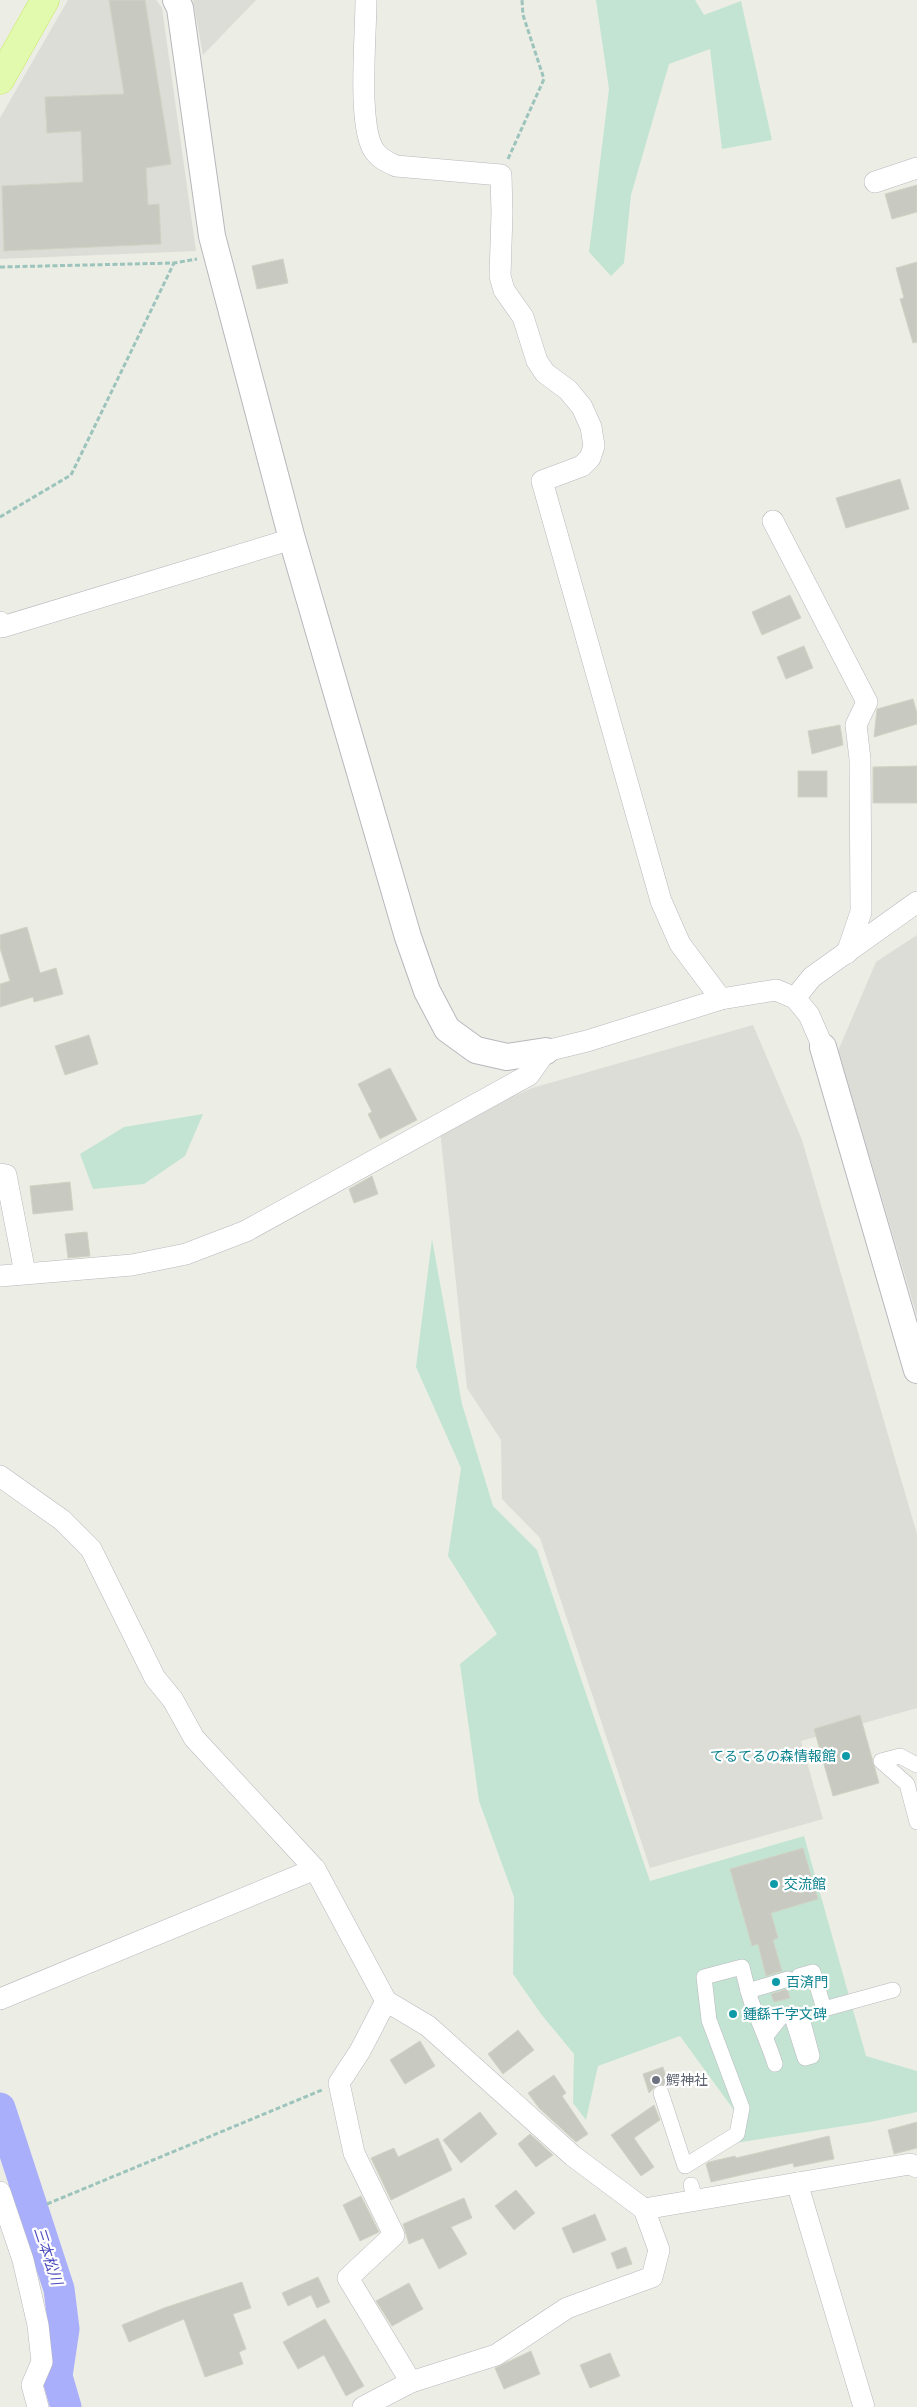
<svg xmlns="http://www.w3.org/2000/svg" width="917" height="2407" viewBox="0 0 917 2407" font-family="'Asap Condensed','Noto Sans JP',sans-serif">
<style>
.industrial{fill:#dcddd7}
.green{fill:#c3e4d3}
.lines{fill:none;stroke-linecap:round;stroke-linejoin:round}
.river{stroke:#a9affa;stroke-width:31}
.building{fill:#c8cac1;stroke:#d0d3c4}
.pedestrian-casing{stroke:#b8b7be;stroke-width:16}
.minor-casing{stroke:#b8b7be;stroke-width:22}
.tertiary-casing{stroke:#b8b7be;stroke-width:28}
.primary-casing{stroke:#cce963;stroke-width:29}
.path{stroke:#9dc4bc;stroke-width:3;stroke-dasharray:5 2.5;stroke-linecap:butt}
.pedestrian{stroke:#fff;stroke-width:15}
.minor{stroke:#fff;stroke-width:21}
.tertiary{stroke:#fff;stroke-width:26}
.primary{stroke:#e1faae;stroke-width:28}
.culture-dot{fill:#0f9aa8;stroke:#fff;stroke-width:2}
.worship-dot{fill:#6b7280;stroke:#fff;stroke-width:2}
.labels{text-anchor:middle;stroke-width:4.5;stroke-linejoin:round;paint-order:stroke}
.culture-label{font-size:14px;fill:#0d838f;stroke:#fff;text-anchor:start}
.worship-label{font-size:14px;fill:#5b616d;stroke:#fff;text-anchor:start}
.water-label{font-size:15px;font-style:italic;fill:#4d4cbd;stroke:#fff}
</style>
<rect width="100%" height="100%" fill="#eceee5"/>
<g class="industrial">
<path d="M68,0H156L162,8L196,251L0,259V118Z"/>
<path d="M193,0H256L203,55Z"/>
<path d="M917,935V1316L838,1051L876,962Z"/>
<path d="M753,1025L802,1140L917,1534V1708L801,1741L823,1819L650,1868L540,1538L502,1499L501,1440L467,1388L440,1130L532,1088Z"/>
</g>
<g class="green">
<path d="M596,0H695L704,15L741,1L772,140L722,149L710,49L669,64L631,195L624,263L611,276L589,252L609,89Z"/>
<path d="M203,1114L185,1156L144,1184L93,1189L80,1154L124,1127Z"/>
<path d="M432,1239L462,1404L493,1506L537,1550L650,1881L804,1836L866,2056L917,2071V2112L870,2122L729,2144L736,2113L680,2036L598,2066L586,2120L573,2103L574,2054L541,2014L513,1974L514,1897L479,1801L460,1664L497,1634L448,1556L461,1468L416,1367Z"/>
</g>
<g class="lines">
<path class="river" d="M0,2108L59,2289L64,2329L57,2376L66,2407"/>
</g>
<g class="building">
<path d="M109,0H145L171,164L146,168L148,205L159,204L161,244L4,251L2,186L83,182L81,131L47,133L45,97L124,94Z"/>
<path d="M917,185V212L892,219L885,194Z"/>
<path d="M283,259L288,283L257,289L252,266Z"/>
<path d="M917,262V342L913,343L900,299L904,298L896,268Z"/>
<path d="M900,479L909,509L846,528L836,498Z"/>
<path d="M790,595L801,618L762,635L752,612Z"/>
<path d="M804,646L813,668L786,679L777,657Z"/>
<path d="M913,699L917,713V724L874,737L877,709Z"/>
<path d="M840,725L843,745L812,754L808,731Z"/>
<path d="M917,766V803H873V767Z"/>
<rect x="798" y="771" width="29" height="26"/>
<path d="M27,927L40,973L56,968L63,994L34,1002L33,997L0,1007V984L10,981L0,948V935Z"/>
<path d="M89,1035L98,1064L65,1075L55,1046Z"/>
<path d="M390,1068L417,1120L380,1139L368,1114L372,1112L358,1084Z"/>
<path d="M372,1176L378,1194L354,1203L349,1189Z"/>
<path d="M70,1182L73,1210L33,1214L30,1186Z"/>
<path d="M87,1232L90,1256L68,1258L65,1234Z"/>
<path d="M860,1715L879,1783L833,1796L814,1729Z"/>
<path d="M803,1848L818,1899L771,1913L778,1938L773,1940L782,1971L766,1976L758,1944L752,1946L730,1869Z"/>
<path d="M787,1989L790,1998L774,2002L771,1994Z"/>
<path d="M518,2030L534,2050L503,2074L488,2054Z"/>
<path d="M420,2041L435,2066L405,2084L390,2060Z"/>
<path d="M663,2067L669,2086L658,2084L649,2093L643,2074Z"/>
<path d="M554,2075L566,2093L562,2096L588,2134L576,2142L539,2108L528,2093Z"/>
<path d="M654,2105L660,2120L634,2138L654,2167L641,2176L611,2135Z"/>
<path d="M480,2112L497,2134L461,2163L443,2140Z"/>
<path d="M917,2122V2148L894,2154L888,2130Z"/>
<path d="M530,2134L553,2155L536,2167L518,2144Z"/>
<path d="M829,2136L834,2159L794,2167L793,2163L711,2182L706,2164L709,2162L735,2156L736,2158Z"/>
<path d="M438,2138L452,2170L391,2200L371,2158L394,2148L398,2157Z"/>
<path d="M516,2190L535,2213L514,2230L495,2206Z"/>
<path d="M361,2196L379,2232L360,2241L343,2205Z"/>
<path d="M464,2198L472,2218L451,2227L467,2254L439,2269L423,2238L409,2244L403,2224Z"/>
<path d="M595,2214L606,2240L573,2253L562,2228Z"/>
<path d="M626,2247L632,2264L617,2269L611,2253Z"/>
<path d="M318,2277L330,2302L317,2308L311,2295L288,2306L282,2293Z"/>
<path d="M242,2282L251,2308L233,2314L246,2349L239,2352L243,2364L205,2377L184,2319L129,2342L122,2325L164,2308Z"/>
<path d="M409,2283L423,2309L392,2326L376,2301Z"/>
<path d="M325,2319L364,2386L346,2396L324,2355L298,2369L283,2342Z"/>
<path d="M531,2351L540,2374L504,2389L495,2368Z"/>
<path d="M610,2353L620,2376L590,2388L580,2365Z"/>
</g>
<g class="lines">
<g class="pedestrian-casing">
<g id="pedestrian">
<path d="M917,1765L900,1756L881,1761L907,1784L917,1822"/>
<path d="M799,1976L813,1972L824,2009L893,1990"/>
<path d="M748,1991C755,2016 767,2038 775,2064"/>
<path d="M766,2036L781,2017L791,2014L805,2058L812,2056L802,2018"/>
<path d="M661,2093L685,2166L737,2134L742,2108L709,2020L704,1977L742,1967L748,1991L788,1979"/>
<path d="M691,2185L695,2198"/>
</g>
</g>
<g class="minor-casing">
<g id="minor">
<path d="M366,0C366,36 358,117 372,147C377,157 385,161 396,166L501,175L502,213L500,276L504,290L523,317L537,361L545,373L568,390L582,407L591,427L594,446L590,458L582,466L542,481L661,901L680,944L721,999"/>
<path d="M875,182L917,168"/>
<path d="M773,521L867,702L856,725L860,759L861,912L847,953"/>
<path d="M0,622L2,627L292,539"/>
<path d="M795,998L812,977L917,902"/>
<path d="M0,1174L6,1175L25,1273"/>
<path d="M0,1276L132,1265L186,1254L246,1231L529,1075L546,1051L587,1041L721,999L776,990L795,998L809,1015L823,1047"/>
<path d="M0,1476L62,1520L91,1549L155,1678L173,1700L194,1738L315,1869L386,2001L428,2026L573,2156L644,2209L659,2250L652,2277L567,2308L496,2355L411,2382L363,2407"/>
<path d="M0,1999L315,1869"/>
<path d="M386,2001L360,2051L339,2083L354,2153L394,2235L348,2278L411,2382"/>
<path d="M797,2183L864,2407"/>
<path d="M0,2192L23,2260L38,2325L42,2362L32,2385L38,2407"/>
<path d="M644,2209L910,2164L917,2167"/>
</g>
</g>
<g class="tertiary-casing">
<g id="tertiary">
<path d="M176,0L180,8L212,236L292,539L408,937L427,991L447,1029L476,1050L507,1057L546,1051"/>
<path d="M823,1047L917,1370"/>
</g>
</g>
<g class="primary-casing">
<path id="primary" d="M0,80L45,0"/>
</g>
<g class="path">
<path d="M508,159L544,79L523,15L522,0"/>
<path d="M0,267L174,263L197,259"/>
<path d="M0,517L71,475L174,263"/>
<path d="M47,2204L322,2090"/>
</g>
<use href="#pedestrian" class="pedestrian"/>
<use href="#minor" class="minor"/>
<use href="#tertiary" class="tertiary"/>
<use href="#primary" class="primary"/>
</g>
<g class="culture-dot">
<circle cx="846" cy="1756" r="5"/>
<circle cx="774" cy="1884" r="5"/>
<circle cx="776" cy="1982" r="5"/>
<circle cx="733" cy="2014" r="5"/>
</g>
<circle class="worship-dot" cx="656" cy="2080" r="5"/>
<g class="labels">
<g class="culture-label">
<text x="836" y="1761" text-anchor="end">てるてるの森情報館</text>
<text x="784" y="1889">交流館</text>
<text x="786" y="1987">百済門</text>
<text x="743" y="2019">鍾繇千字文碑</text>
</g>
<g class="worship-label">
<text x="666" y="2085">鰐神社</text>
</g>
<g class="water-label">
<text transform="translate(48 2256) rotate(72)" y="5">三本松川</text>
</g>
</g>
</svg>
